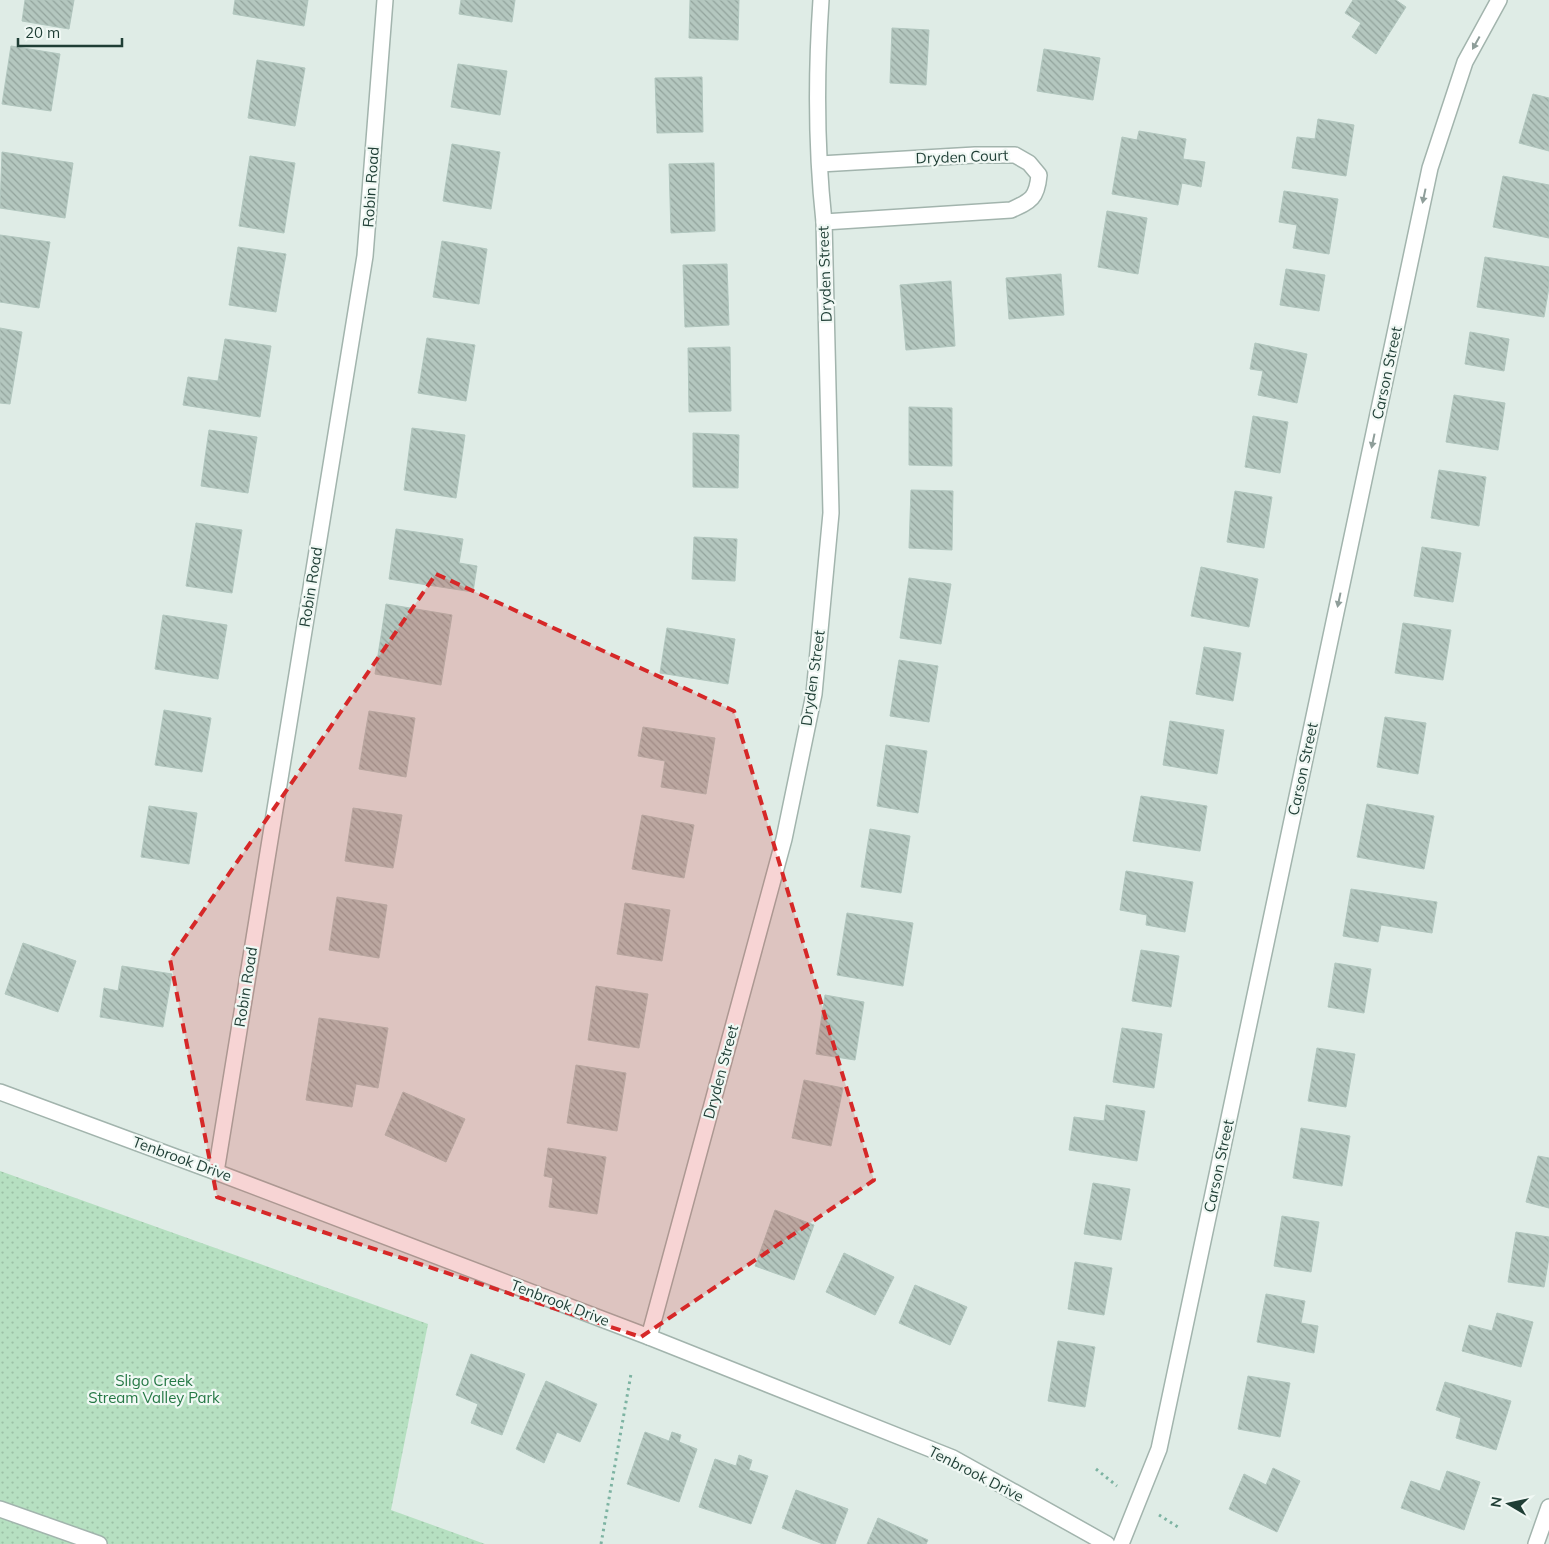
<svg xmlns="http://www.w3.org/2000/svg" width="1549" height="1544" viewBox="0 0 1549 1544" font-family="Mulish,sans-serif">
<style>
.park{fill:url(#park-dots)}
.building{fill:url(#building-back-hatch);stroke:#b1c6be}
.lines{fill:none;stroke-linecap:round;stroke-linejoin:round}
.minor-casing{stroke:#a2b4ad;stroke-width:18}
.path{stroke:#7db3a2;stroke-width:3;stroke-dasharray:2.5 4;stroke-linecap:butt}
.minor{stroke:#fff;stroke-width:15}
.oneway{fill:#8f9e9a}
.marked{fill:#d62828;fill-opacity:0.2;stroke:#d62828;stroke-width:4;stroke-dasharray:10 6;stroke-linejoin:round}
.labels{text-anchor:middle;stroke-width:4.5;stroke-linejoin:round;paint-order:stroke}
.street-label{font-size:15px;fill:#1f3e35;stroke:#f0f8f4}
.park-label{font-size:15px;fill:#257845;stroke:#f0f8f4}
</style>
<defs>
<pattern id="park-dots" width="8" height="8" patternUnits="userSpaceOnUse" patternTransform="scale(1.25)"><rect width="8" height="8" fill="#b6e0c1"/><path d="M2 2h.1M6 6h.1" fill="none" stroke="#9cc1a6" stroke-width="1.8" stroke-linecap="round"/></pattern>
<pattern id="building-back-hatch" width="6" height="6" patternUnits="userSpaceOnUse" patternTransform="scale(1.25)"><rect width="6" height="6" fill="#b4c7bf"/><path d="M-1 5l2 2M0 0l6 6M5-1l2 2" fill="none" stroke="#92a39c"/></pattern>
</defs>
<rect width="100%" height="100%" fill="#dfece6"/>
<path class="park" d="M0,1171L428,1324L391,1510L485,1544H0Z"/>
<g class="building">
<path d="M25,0H74L69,29L22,21Z"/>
<path d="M235,0H308L304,26L233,14Z"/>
<path d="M461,0H515L512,22L459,14Z"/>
<path d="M690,0H739L738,40L689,38Z"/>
<path d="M1353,0H1396L1406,7L1376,54L1352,37L1361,23L1345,13Z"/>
<path d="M892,28L929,30L926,85L890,83Z"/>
<path d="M11,46L60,54L51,111L2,104Z"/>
<path d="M1044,49L1100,58L1093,100L1037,91Z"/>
<path d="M257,60L305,68L295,126L248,118Z"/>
<path d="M458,64L507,71L500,115L451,107Z"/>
<path d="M702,77L703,132L657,133L655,78Z"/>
<path d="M1533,94L1549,98V151L1519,143Z"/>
<path d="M1318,119L1354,125L1346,176L1292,168L1297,137L1315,139Z"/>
<path d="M1139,131L1186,139L1183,159L1205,162L1201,187L1182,183L1178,205L1112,194L1122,137L1137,140Z"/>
<path d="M452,144L500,152L491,209L443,201Z"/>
<path d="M2,152L73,163L65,218L0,208Z"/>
<path d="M250,156L295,163L284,233L239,226Z"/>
<path d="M714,163L715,231L671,233L669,164Z"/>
<path d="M1503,176L1549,185V238L1493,227Z"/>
<path d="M1284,191L1338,199L1329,254L1293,248L1297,225L1279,222Z"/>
<path d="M1107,211L1147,218L1138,274L1098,267Z"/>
<path d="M0,235L50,242L39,308L0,302Z"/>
<path d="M442,241L487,249L479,304L433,297Z"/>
<path d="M238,247L286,254L276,312L229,305Z"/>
<path d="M1485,257L1549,267V287L1544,317L1477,307Z"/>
<path d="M727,264L729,325L685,327L683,265Z"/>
<path d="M1286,269L1325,275L1319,311L1280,305Z"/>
<path d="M1061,274L1064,315L1009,319L1006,278Z"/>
<path d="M951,281L955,346L906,350L900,285Z"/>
<path d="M0,328L22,332L10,404L0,403Z"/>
<path d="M1470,332L1509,339L1504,371L1465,364Z"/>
<path d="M427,338L475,345L466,401L418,393Z"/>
<path d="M225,339L271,346L260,417L183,405L188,377L218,381Z"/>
<path d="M1255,343L1307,354L1297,403L1258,395L1263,371L1250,369Z"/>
<path d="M730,347L731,411L689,412L688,348Z"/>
<path d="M1454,395L1505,403L1498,450L1446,442Z"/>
<path d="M909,407L952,408V466L909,465Z"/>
<path d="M1253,416L1288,422L1280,473L1245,467Z"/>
<path d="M412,428L465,435L456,498L404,490Z"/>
<path d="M209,430L257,437L248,493L201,486Z"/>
<path d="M693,433L739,435L738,488L693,487Z"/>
<path d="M1439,470L1486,477L1479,526L1431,518Z"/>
<path d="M911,490L953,491L952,550L909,548Z"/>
<path d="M1235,491L1272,497L1264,548L1227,542Z"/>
<path d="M196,523L242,530L232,593L186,586Z"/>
<path d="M396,529L463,539L459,563L477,566L473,592L389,579Z"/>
<path d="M694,537L737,539L735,581L692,579Z"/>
<path d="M1422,547L1461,553L1453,602L1414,596Z"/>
<path d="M1201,567L1258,579L1249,627L1191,616Z"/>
<path d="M909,578L951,584L941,644L900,638Z"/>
<path d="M386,604L452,615L441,685L375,674Z"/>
<path d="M163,615L227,625L218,679L155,669Z"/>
<path d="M1403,623L1451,630L1443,680L1395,673Z"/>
<path d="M667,628L735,639L728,684L660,673Z"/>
<path d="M1204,647L1241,653L1233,701L1196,694Z"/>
<path d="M899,660L938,666L929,722L890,716Z"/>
<path d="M164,710L211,718L202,772L155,765Z"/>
<path d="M369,711L415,718L406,777L359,769Z"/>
<path d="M1385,717L1426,723L1418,774L1377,767Z"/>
<path d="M1170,721L1224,730L1217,774L1163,765Z"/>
<path d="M643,727L715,738L706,794L661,787L665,761L638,756Z"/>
<path d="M886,745L927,751L918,813L877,806Z"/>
<path d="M1141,796L1207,806L1200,851L1133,841Z"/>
<path d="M1367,804L1434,816L1424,869L1357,857Z"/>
<path d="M149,806L197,813L189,864L141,857Z"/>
<path d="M353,808L402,815L393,868L345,861Z"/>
<path d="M642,815L694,825L684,878L632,869Z"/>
<path d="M870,829L910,836L901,893L861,887Z"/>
<path d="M1126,871L1193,882L1185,932L1146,925L1147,915L1120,910Z"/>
<path d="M1351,889L1437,902L1432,933L1381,925L1378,942L1343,936Z"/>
<path d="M337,897L387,905L379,958L329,950Z"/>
<path d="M625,903L670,910L662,961L617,954Z"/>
<path d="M847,913L913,923L903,986L837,975Z"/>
<path d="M23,943L76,961L58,1012L5,994Z"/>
<path d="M1141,950L1179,956L1171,1007L1132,1001Z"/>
<path d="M1335,963L1371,969L1364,1013L1328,1007Z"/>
<path d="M122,966L172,974L163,1027L100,1017L104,988L118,991Z"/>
<path d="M596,986L648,994L639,1048L588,1040Z"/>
<path d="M825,995L864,1002L855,1060L816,1054Z"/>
<path d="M319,1018L388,1028L378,1088L356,1084L352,1107L306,1100Z"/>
<path d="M1122,1028L1162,1034L1154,1088L1113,1082Z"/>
<path d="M1317,1048L1355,1054L1346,1107L1308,1101Z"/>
<path d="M576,1065L626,1073L617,1131L567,1123Z"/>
<path d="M804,1080L843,1088L831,1146L792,1138Z"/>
<path d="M403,1092L465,1119L446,1162L385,1135Z"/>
<path d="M1106,1105L1145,1111L1137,1161L1069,1150L1074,1117L1104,1121Z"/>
<path d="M1301,1128L1350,1136L1342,1186L1293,1178Z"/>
<path d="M548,1148L606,1157L597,1214L549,1207L553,1178L544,1176Z"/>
<path d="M1538,1156L1549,1158V1208L1526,1202Z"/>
<path d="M1093,1183L1130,1189L1121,1240L1084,1234Z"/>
<path d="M775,1210L814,1225L794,1280L755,1266Z"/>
<path d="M1282,1216L1319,1222L1311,1272L1274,1266Z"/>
<path d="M1516,1232L1549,1237V1258L1544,1287L1508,1282Z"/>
<path d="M844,1253L894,1277L875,1315L826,1292Z"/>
<path d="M1075,1262L1112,1268L1104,1315L1068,1309Z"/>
<path d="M915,1285L967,1307L950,1345L899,1323Z"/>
<path d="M1266,1294L1305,1301L1301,1323L1318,1326L1314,1353L1257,1342Z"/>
<path d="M1497,1313L1533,1322L1521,1367L1462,1351L1469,1325L1492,1331Z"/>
<path d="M1058,1341L1095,1347L1085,1407L1048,1401Z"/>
<path d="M471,1354L525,1374L502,1435L471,1423L478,1404L456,1395Z"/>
<path d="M1248,1376L1290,1383L1280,1437L1238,1429Z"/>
<path d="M546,1381L597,1404L580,1442L557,1432L544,1463L516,1449Z"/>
<path d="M1445,1382L1511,1401L1496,1450L1456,1438L1461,1418L1436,1410Z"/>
<path d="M645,1432L669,1441L672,1432L681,1435L679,1442L697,1449L679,1502L627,1484Z"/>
<path d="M739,1455L752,1460L749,1470L768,1476L751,1524L699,1507L715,1459L736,1466Z"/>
<path d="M1273,1468L1300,1481L1277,1532L1229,1509L1244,1474L1266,1485Z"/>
<path d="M1447,1471L1480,1482L1464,1530L1401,1508L1411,1481L1440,1491Z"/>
<path d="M796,1490L848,1509L835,1544H823L782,1528Z"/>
<path d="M878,1518L928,1540L926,1544H867Z"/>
</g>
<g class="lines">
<g class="minor-casing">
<g id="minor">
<path d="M820,164L975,155H1015L1029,163L1039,175C1037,198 1031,201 1011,210L824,222"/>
<path d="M0,1092L216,1172L649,1337L953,1458L1107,1544"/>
<path d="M216,1172L365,256L385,0"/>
<path d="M649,1337L784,839L814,694L831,513L824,222C816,149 816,73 821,0"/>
<path d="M0,1509L99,1544"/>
<path d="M1121,1544L1159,1449L1430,168L1465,62L1499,0"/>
<path d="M1536,1544L1549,1507"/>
</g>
</g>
<g class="path">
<path d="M1096,1469L1117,1486"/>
<path d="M1159,1515L1178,1527"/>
<path d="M601,1544L631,1374"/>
</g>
<use href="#minor" class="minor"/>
</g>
<defs><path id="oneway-solid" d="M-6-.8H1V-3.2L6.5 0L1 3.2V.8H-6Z" transform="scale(1.25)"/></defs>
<g class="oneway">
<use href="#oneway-solid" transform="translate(1476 43) rotate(119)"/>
<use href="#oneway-solid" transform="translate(1424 196) rotate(102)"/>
<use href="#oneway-solid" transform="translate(1373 441) rotate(102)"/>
<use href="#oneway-solid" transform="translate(1339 600) rotate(102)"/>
</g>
<path class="marked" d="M436,574L734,711L874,1180L641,1337L217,1197L170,959Z"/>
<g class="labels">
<g class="street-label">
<text transform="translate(962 157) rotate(-2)" y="5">Dryden Court</text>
<text transform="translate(371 187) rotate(-86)" y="5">Robin Road</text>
<text transform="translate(825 274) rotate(-92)" y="5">Dryden Street</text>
<text transform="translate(1387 373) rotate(-78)" y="5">Carson Street</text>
<text transform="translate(311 587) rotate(-81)" y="5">Robin Road</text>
<text transform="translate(813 678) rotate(-82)" y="5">Dryden Street</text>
<text transform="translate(1303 769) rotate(-78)" y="5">Carson Street</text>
<text transform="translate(246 987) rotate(-81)" y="5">Robin Road</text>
<text transform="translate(721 1072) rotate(-75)" y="5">Dryden Street</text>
<text transform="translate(182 1159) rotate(20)" y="5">Tenbrook Drive</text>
<text transform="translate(1219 1166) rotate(-78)" y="5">Carson Street</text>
<text transform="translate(560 1303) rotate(21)" y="5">Tenbrook Drive</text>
<text transform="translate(976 1474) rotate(27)" y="5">Tenbrook Drive</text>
</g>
<g class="park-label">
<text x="154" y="1386">Sligo Creek<tspan x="154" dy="17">Stream Valley Park</tspan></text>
</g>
</g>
<g transform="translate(1509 1504) rotate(279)" stroke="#f0f8f4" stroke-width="4" paint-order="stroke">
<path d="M0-4L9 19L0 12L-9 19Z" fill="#1f3e35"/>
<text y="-8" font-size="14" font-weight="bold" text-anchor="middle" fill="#1f3e35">N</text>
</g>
<path d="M18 38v8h104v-8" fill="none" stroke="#1f3e35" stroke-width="2.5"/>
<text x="25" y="38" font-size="15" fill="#1f3e35" stroke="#f0f8f4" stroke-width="4" paint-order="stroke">20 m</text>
</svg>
